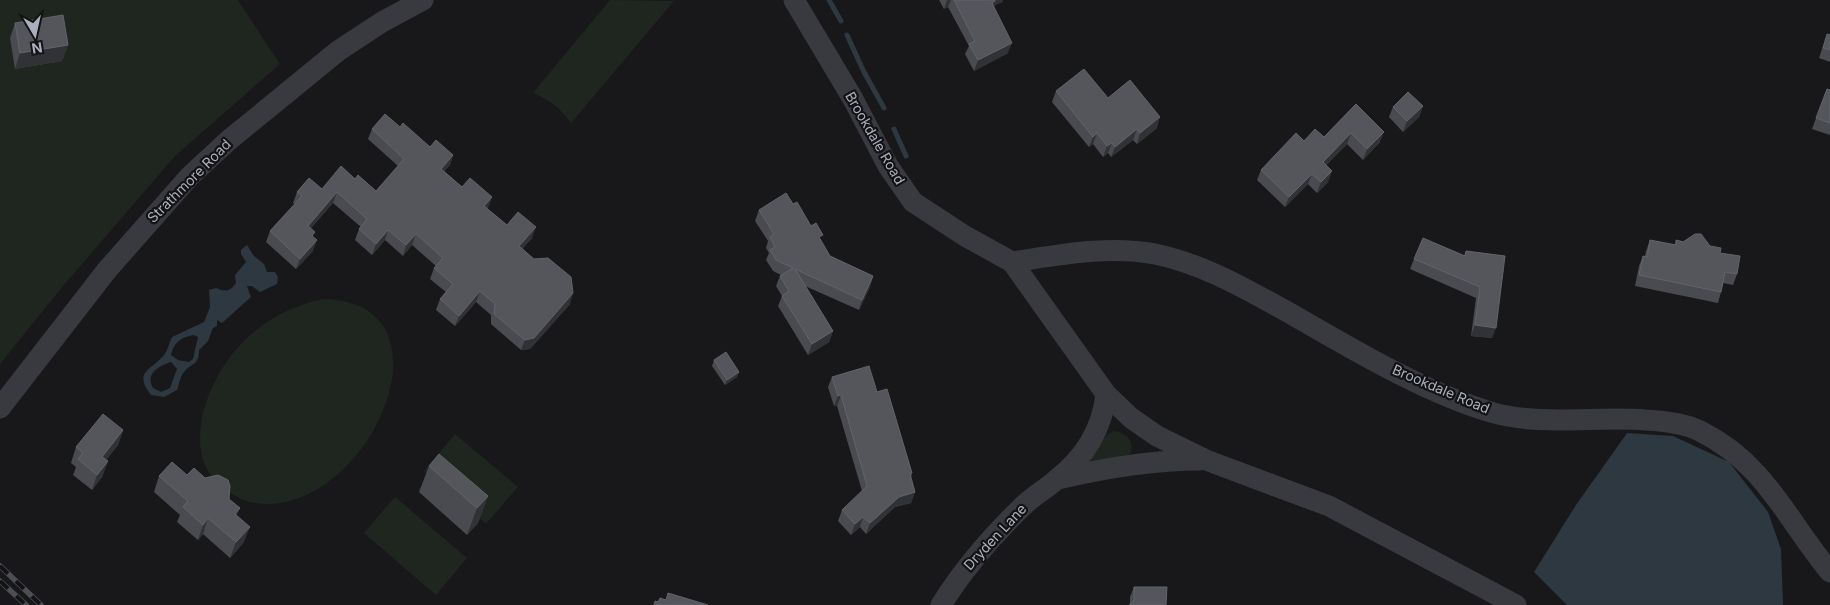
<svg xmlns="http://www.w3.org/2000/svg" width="1830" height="605" viewBox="0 0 1830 605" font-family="Inter,sans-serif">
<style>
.green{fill:#1e261f}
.water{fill:#2d3840;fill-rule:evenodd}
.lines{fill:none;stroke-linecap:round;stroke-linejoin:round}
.stream{stroke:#2d3840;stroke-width:5}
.minor{stroke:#393a40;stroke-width:21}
.rail-casing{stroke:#4c4e55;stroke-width:5.5}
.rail{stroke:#131316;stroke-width:4;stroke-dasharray:11;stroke-linecap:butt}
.wall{fill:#494b50}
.shaded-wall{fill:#313236}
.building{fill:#54565c;stroke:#61646a}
.labels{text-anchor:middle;stroke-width:4.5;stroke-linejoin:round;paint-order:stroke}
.street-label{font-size:14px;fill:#aab0bb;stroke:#131316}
</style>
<rect width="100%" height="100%" fill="#18181b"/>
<g class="green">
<path d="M0,0H238L280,64L175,156L63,286L0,364Z"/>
<path d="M610,0L674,1L571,123C560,108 550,100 533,93Z"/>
<path d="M323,299C459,301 374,505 266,504C251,504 239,499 227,491C176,457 207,379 241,344C264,320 291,306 323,299Z"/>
<path d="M1114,431C1127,433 1135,442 1130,454L1091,466L1086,460L1107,435Z"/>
<path d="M455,434L518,487L486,524L424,471Z"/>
<path d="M395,497L467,558L436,595L364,533Z"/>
</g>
<g class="water">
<path d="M247,245L254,256L264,264L267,272H275L278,277L277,284L260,292L252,286H247L251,297L222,323L217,320V326L213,328L208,341L199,350C199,366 192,362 184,372C180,376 179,385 177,390L164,397L151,395C133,371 151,371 164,355C168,350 169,343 172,337L204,322L210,307L209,290L216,288C225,292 230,292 236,283L235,275L246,262L241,254V250ZM194,335L198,337L193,359L189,362L178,360L171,355C174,342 181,337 194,335ZM171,362L177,369L170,388L161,392L153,388C145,374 158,366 171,362Z"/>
<path d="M1627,433L1673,436L1729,462L1768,512L1781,549L1783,605H1567L1534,572L1576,505Z"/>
</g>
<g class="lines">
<g class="stream">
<path d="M829,0L841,21"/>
<path d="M847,35L864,72L884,108"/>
<path d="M894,129L906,156"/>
</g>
<g class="minor">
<path d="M794,0L853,99L888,166L913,202L965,236L1012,262L1106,394L1131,418L1157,436L1206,460L1329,506L1516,605"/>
<path d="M1012,262C1059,255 1108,245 1155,254C1203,264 1244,288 1286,311C1347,346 1426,394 1494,413C1543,426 1596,416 1646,420C1664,421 1684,423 1700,431C1765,463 1787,520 1830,572"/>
<path d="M0,408L107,270L190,176L229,140L338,51L382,22L423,0"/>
<path d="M1058,479C1105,468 1151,460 1199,460"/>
<path d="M941,605C964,568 992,536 1023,506C1033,496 1046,489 1056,480C1085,457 1102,430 1106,394"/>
</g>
<g class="rail-casing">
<g id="rail">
<path d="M0,566L41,605"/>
<path d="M0,581L26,605"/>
</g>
</g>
<use href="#rail" class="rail"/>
</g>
<g class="wall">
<path d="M939,0H1003L1002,2L993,6L1008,53L974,71L965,54L969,46L948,7L944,9Z"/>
<path d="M15,23L68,45L62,61L15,69L10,38Z"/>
<path d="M1827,34L1830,35V62L1819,58Z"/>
<path d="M1827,89L1830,90V135L1812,129Z"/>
<path d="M1056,91L1108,98L1157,128L1137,144L1133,140L1111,157L1108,153L1103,157L1093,144L1089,147L1052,102Z"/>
<path d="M1356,104L1380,142L1363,160L1347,144L1326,165L1328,182L1317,193L1308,184L1285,207L1257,180L1261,170L1304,141L1324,137Z"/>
<path d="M1423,106L1419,117L1403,132L1389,117L1393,107Z"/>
<path d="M400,127L430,147L453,155L450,165L444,171L462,187L492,197L487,209L507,225L532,238L522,249L570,304L530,349L521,350L491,324V315L476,302L455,326L436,310L440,299L446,292L430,279L434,268L436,266L412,245L403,256L385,240L372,255L355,240L359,229L361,227L333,203L311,228L313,237V251L296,269L266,242L270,231L295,204L293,203L297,192L322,189L355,179L376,191L398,166L368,139L372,129Z"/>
<path d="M793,204L821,241L830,256L873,276L870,287L859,310L805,286L833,331L829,342L808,355L778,306L782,296L776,286L780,276L781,275L773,271L766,260L769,253L766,248L768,241L755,221L759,210Z"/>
<path d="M1650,240L1675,245L1676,240L1710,246L1720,253L1737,274L1733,285L1723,283L1721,292L1718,303L1635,286L1639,266L1643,256H1645L1646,251Z"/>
<path d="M1466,251L1505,256L1492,338L1471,336L1476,298L1410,269L1414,259L1464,256Z"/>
<path d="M714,360L739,372L737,377L725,385L712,366Z"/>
<path d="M832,377L877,392L912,473L911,478L915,492L911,503L895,507L866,534L860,527L851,535L838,521L842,510L862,491L837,406H834L828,387Z"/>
<path d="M123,430L118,445L106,460L108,461L102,477L92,490L73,475L76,467L71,463L76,447Z"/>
<path d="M429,466L488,496L478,523L467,535L419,492Z"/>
<path d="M187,475L229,499L237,516L244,542L230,558L203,534L198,540L177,522L180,515L154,492L159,476Z"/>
<path d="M1134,587L1166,605L1130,604V597Z"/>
</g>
<g class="shaded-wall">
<path d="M947,0H951L948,7L944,9Z"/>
<path d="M993,0H1003L1002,2L993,6L988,13Z"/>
<path d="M1012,43L1008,53L974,71L978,60Z"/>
<path d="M68,45L62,61L15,69L20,53Z"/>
<path d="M1423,106L1419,117L1403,132L1407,121Z"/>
<path d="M1160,117L1157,128L1137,144L1140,133Z"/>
<path d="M1137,129L1133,140L1111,157L1115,147Z"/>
<path d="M1384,132L1380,142L1363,160L1367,149Z"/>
<path d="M1097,133L1093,144L1089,147L1093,137Z"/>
<path d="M1351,133L1347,144L1319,173L1323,162Z"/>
<path d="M1112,143L1108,153L1103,157L1107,146Z"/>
<path d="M453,155L450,165L437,179L441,169Z"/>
<path d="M1332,171L1328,182L1317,193L1321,182Z"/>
<path d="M1312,174L1308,184L1285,207L1289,197Z"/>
<path d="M337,192L333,203L304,236L308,226Z"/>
<path d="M492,197L488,208L480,217L484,206Z"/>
<path d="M536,227L532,238L515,257L519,246Z"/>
<path d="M388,230L385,240L372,255L376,244Z"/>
<path d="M416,234L412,245L403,256L406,245Z"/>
<path d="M317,240L313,251L296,269L300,259Z"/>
<path d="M873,276L870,287L859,310L862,300Z"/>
<path d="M480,291L476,302L455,326L459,316Z"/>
<path d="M573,293L570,304L530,349L521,350L525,340Z"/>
<path d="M1475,325L1496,328L1492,338L1471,336Z"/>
<path d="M833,331L829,342L808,355L812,344Z"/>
<path d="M739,372L737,377L725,385L727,380Z"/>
<path d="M841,395L837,406H834L838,396Z"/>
<path d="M123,430L118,445L96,472L102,457Z"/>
<path d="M108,461L102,477L92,490L97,475Z"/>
<path d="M915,492L911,503L895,507L866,534L870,523L899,497Z"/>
<path d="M488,496L478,523L467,535L477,508Z"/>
<path d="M240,508L234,523L235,514Z"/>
<path d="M863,517L860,527L851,535L855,524Z"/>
<path d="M208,518L203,534L198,540L203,525Z"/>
<path d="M250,527L244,542L230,558L236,542Z"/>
</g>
<g class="building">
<path d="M954,0H995V1L992,3L1012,43L978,60L969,44L975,41Z"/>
<path d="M63,15L68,45L20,53L15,23Z"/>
<path d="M1827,34L1830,35V50L1823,48Z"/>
<path d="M1084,69L1108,98L1130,80L1160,117L1140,133L1137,129L1115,147L1112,143L1107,146L1097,133L1093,137L1056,91Z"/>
<path d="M1827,89L1830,90V123L1816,118Z"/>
<path d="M1408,92L1423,106L1407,121L1393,107Z"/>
<path d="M1356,104L1384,132L1367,149L1351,133L1323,162L1332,171L1321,182L1312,174L1289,197L1261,170L1296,133L1304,141L1315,129L1324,137Z"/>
<path d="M385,114L400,127L403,123L430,147L436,140L453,155L441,169L462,187L470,178L492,197L484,206L507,225L518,212L536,227L519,246L534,259L548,258L571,277L573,293L534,338L525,340L494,314L495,304L480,291L459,316L440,299L453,284L434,268L443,258L416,234L406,245L388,230L376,244L359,229L367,219L337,192L308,226L315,232L312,236L317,240L300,259L270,231L302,196L297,192L309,178L322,189L341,166L355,179L358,175L376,191L404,159L372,129Z"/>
<path d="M786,193L793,204L797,202L811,226L816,223L823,235L819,237L830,256L873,276L862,300L795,269L833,331L812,344L782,296L789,291L780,276L793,268L776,260L770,250L775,247L770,237L774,234L759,210Z"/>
<path d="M1695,234H1701L1710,246L1721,248L1720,253L1740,256L1737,274L1725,272L1721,292L1639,275L1643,256L1647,257L1650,240L1676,245V240L1683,242Z"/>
<path d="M1423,238L1465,256L1466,251L1505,256L1496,328L1475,325L1480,287L1414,259Z"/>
<path d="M726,352L739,372L727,380L714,360Z"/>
<path d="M869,366L877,392L887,389L912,473L910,474L915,492L899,497L870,523L863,517L855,524L842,510L867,486L841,395L838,396L832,377Z"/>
<path d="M103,414L123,430L102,457L108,461L97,475L78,459L83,453L76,447Z"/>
<path d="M439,454L488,496L477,508L429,466Z"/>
<path d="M172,462L187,475L194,468L205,478L218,475L228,480L230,486L229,499L240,508L235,514L250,527L236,542L208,518L203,525L183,507L188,501L159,476Z"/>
<path d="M1134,587H1167L1166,605H1129L1134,601Z"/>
<path d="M668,593L708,605H654L655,601L658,602L660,598L666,600Z"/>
</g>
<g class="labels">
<g class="street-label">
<text transform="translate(875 138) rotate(60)" y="5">Brookdale Road</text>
<text transform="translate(189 181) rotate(-45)" y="5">Strathmore Road</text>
<text transform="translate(1441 389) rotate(23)" y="5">Brookdale Road</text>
<text transform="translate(995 537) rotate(-47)" y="5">Dryden Lane</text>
</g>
</g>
<g transform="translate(35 35) rotate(171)" stroke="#131316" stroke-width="4" paint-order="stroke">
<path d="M0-4L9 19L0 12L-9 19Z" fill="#aab0bb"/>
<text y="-8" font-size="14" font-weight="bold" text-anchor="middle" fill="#aab0bb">N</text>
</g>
</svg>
